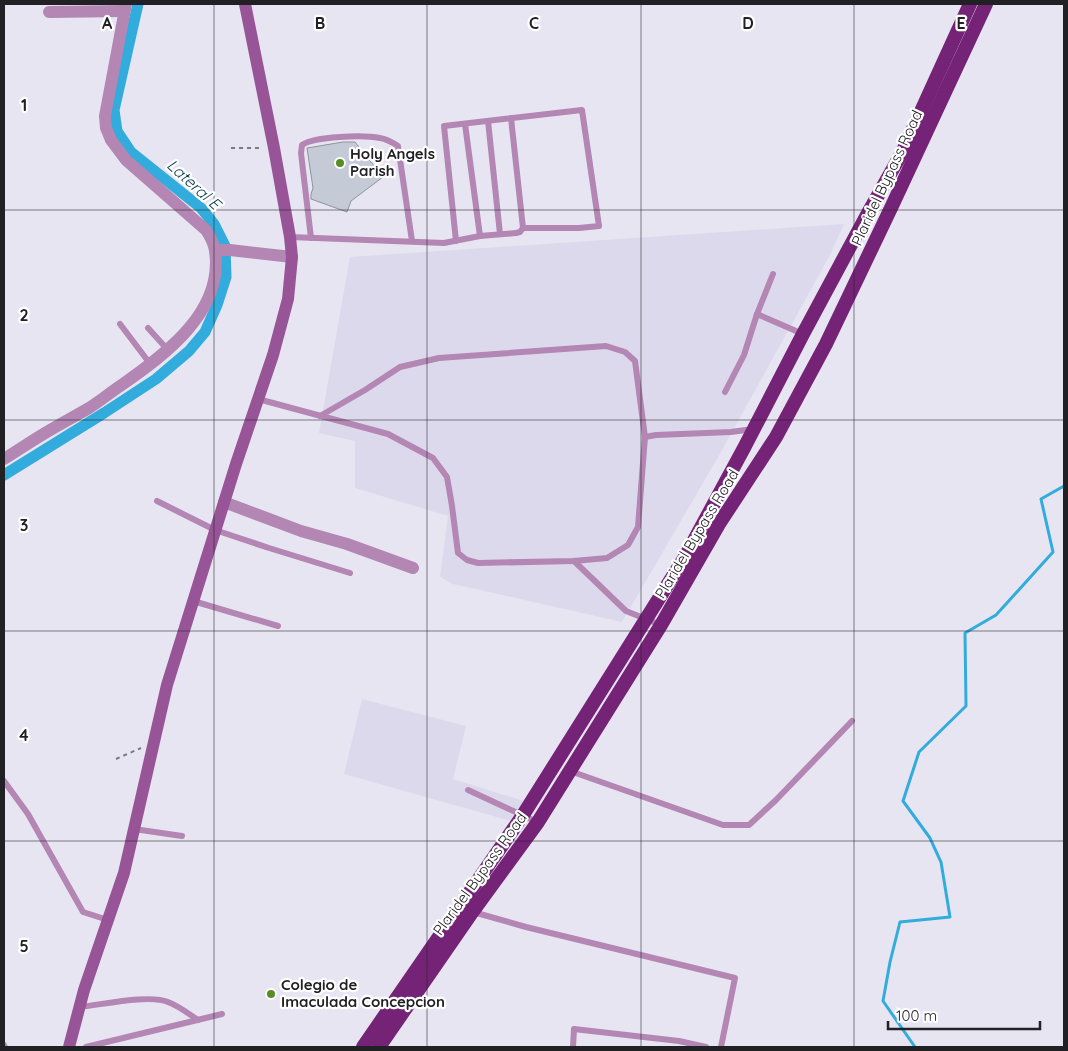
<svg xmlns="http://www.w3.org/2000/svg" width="1068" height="1051" viewBox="0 0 1068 1051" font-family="Quicksand,sans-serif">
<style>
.built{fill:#ddd9ed}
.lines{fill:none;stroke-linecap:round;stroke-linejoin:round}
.stream{stroke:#32acdc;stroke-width:3}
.canal{stroke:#32acdc;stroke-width:11}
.building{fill:#c4cbd6;stroke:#8e949f}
.path{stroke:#7b7981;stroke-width:2;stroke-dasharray:4 4;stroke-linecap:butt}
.service{stroke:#b386b3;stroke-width:6}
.minor{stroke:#b386b3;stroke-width:12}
.tertiary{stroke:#b386b3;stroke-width:12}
.secondary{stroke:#975598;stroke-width:12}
.trunk{stroke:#742376;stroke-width:14}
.grid{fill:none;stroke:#212024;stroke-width:1;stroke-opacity:0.55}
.poi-dot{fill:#588c24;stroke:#fff;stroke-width:2}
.labels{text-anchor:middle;stroke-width:4.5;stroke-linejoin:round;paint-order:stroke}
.poi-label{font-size:15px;font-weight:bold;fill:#212024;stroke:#fff;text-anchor:start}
.street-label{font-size:15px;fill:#212024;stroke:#fff}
.water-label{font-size:16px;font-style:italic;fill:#02384c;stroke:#fff}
.grid-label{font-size:16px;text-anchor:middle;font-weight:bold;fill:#212024;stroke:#fff;stroke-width:4.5;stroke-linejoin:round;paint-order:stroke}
</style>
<rect width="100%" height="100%" fill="#e7e5f2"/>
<g class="built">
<path d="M844,224L830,255L721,452L622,622L453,584L440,577L448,516L355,488V441L319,433L350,257Z"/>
<path d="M362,699L466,726L453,779L524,801L511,821L344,774Z"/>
</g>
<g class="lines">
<path class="stream" d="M915,1047L883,1001L890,962L900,922L950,917L941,862L930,838L903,801L919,752L966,706L965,633L996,615L1053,552L1041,499L1064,486"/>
<path class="canal" d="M4,475L104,413L156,379L189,351L205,332L217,305L226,277L225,246L214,224L201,208L131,152L117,131L114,110L138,4"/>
</g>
<path class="building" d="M343,142H355L383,177L351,201L347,212L311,199V194L313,188L307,148Z"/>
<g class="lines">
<g class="path">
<path d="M231,148H262"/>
<path d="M116,759L141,748"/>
</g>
<g class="service">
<path d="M511,118L523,228"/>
<path d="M488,121L500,234"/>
<path d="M465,124L480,236"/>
<path d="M290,237L444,243L480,236L516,233L520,232L523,228H579L599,226L582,110L444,126L456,241"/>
<path d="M311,238L301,153L302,145C315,136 364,135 380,138C387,139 392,142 398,146L412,241"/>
<path d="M757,314L803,334"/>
<path d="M120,324L151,365"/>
<path d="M148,328L168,350"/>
<path d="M725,392L744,355L757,314L773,274"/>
<path d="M258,399L388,434L433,458L447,477L452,506L458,553L467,560L478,563L574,561L607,558L628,545L638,527L645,437L656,435L731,432L753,429"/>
<path d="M320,416L365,390L400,367L439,358L606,346L625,352L635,361L645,437"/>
<path d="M157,501L215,530L269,548L350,573"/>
<path d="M574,561L626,611L661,625"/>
<path d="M193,601L278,626"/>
<path d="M570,771L723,825H749L776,800L852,721"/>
<path d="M4,781L28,814L83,912L108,920"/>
<path d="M468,790L537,822"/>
<path d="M134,829L182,836"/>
<path d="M473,912L526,927L735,978L721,1047"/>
<path d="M79,1007C101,1005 149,994 168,1002C179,1006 189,1014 198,1020"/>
<path d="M4,1045L5,1047"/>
<path d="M86,1047L222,1014"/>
<path d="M573,1047L574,1029L679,1041L706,1047"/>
</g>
<g class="minor">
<path d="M49,12L124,11"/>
<path d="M215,250H230L292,257"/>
<path d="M224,502L301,531L347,544L413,568"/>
</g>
<path class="tertiary" d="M4,459C20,449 36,438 52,429C64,422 77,415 89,408C100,401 111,392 123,384C166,354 224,311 215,251C214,243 210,236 206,230L126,160L111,140L106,128L105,116L126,4"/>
<path class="secondary" d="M69,1047L84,990L124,873L167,685L236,464L273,355L288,299L292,257L290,237L274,148L245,4"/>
<g class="trunk">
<path d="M363,1047L523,815L685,557L744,448L803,334L868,213L903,151L970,4"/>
<path d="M379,1047L473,911L538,822L661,625L719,524L776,437L826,344L891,208L986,4"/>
</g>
</g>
<path class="grid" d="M214,4V1047M427,4V1047M641,4V1047M854,4V1047M4,210H1064M4,420H1064M4,631H1064M4,841H1064"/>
<g class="poi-dot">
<circle cx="340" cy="163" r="5"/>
<circle cx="271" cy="994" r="5"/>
</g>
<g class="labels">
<g class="poi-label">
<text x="350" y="159">Holy Angels<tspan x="350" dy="17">Parish</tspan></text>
<text x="281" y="990">Colegio de<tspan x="281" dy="17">Imaculada Concepcion</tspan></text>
</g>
<g class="street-label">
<text transform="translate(887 178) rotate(-65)" y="5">Plaridel Bypass Road</text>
<text transform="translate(697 534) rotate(-59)" y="5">Plaridel Bypass Road</text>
<text transform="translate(480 874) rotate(-54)" y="5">Plaridel Bypass Road</text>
</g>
<g class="water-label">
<text transform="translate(194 184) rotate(42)" y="6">Lateral E</text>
</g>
</g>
<g class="grid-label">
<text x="107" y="29">A</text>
<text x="320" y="29">B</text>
<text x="534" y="29">C</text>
<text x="748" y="29">D</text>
<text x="961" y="29">E</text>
<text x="24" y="111">1</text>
<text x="24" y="321">2</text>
<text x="24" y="531">3</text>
<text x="24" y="741">4</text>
<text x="24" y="952">5</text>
</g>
<rect width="1068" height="1051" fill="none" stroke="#212024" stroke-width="10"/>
<path d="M888 1021v8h152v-8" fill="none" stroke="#212024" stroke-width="2.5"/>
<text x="896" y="1021" font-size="15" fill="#212024" stroke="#ffffff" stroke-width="4" paint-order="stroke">100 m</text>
</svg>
